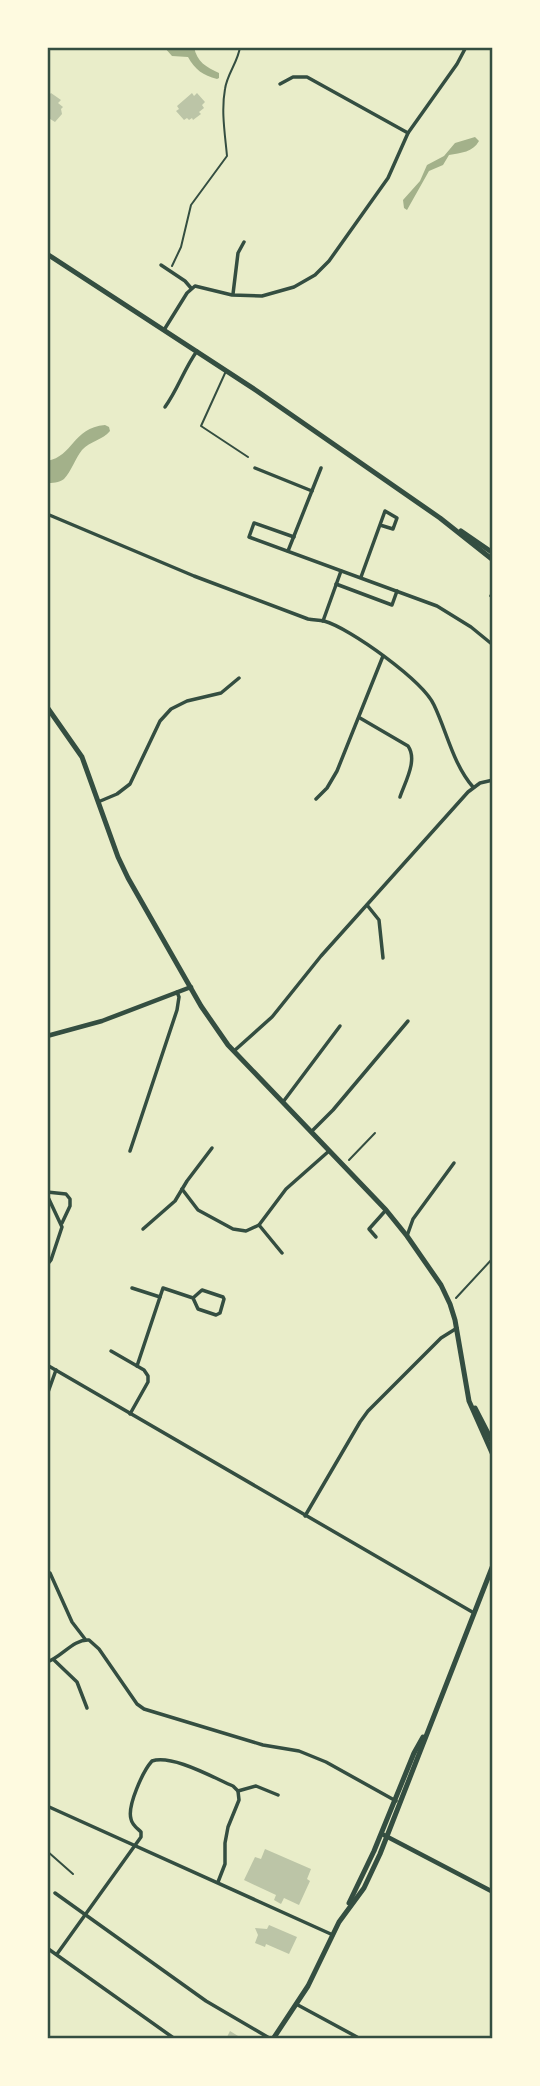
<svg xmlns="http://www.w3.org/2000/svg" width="540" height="2086" viewBox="0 0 540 2086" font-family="'Fira Sans',sans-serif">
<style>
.water{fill:#a3b18a}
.building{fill:#bcc5a7}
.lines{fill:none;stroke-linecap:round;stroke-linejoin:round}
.path{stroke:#344e41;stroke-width:2}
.service{stroke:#344e41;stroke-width:2}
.minor{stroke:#344e41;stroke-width:3.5}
.tertiary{stroke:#344e41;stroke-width:4.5}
.secondary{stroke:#344e41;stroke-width:5}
.neatline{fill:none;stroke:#344e41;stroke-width:2.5}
</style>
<rect width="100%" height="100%" fill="#e9edc9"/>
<g class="water">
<path d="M164,47H194C197,62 206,67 219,73V78L217,79C203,75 195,70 188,57L172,56Z"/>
<path d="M475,137L479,141C473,152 461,153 449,155L443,165L429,171L407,210L404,208L403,200L420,181L427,165L444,156L455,143Z"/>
<path d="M105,425L109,427L110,431C103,440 90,441 82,450C75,459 71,472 64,479C59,483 52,483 47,483V461C74,456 72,428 105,425Z"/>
</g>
<g class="building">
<path d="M51,93L61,100L58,103L63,107L61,109L62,114L55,122L47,117L50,112L48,110L50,108L47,106V97Z"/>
<path d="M192,93L194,96L197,93L205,102L202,105L204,108L199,112L201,114L193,120L192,118L189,120L187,118L184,120L176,111L179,109L177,106Z"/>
<path d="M265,1849L311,1869L307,1879L310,1881L299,1905L284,1898L281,1904L274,1900L276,1895L244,1880L255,1857L261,1859Z"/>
<path d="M269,1925L297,1937L289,1954L266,1944L265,1947L255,1943L258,1935L255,1928L267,1929Z"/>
<path d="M230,2031L243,2039L233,2037L229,2039L227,2037Z"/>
</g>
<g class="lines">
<g class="path">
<path d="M172,266L181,247L191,205L227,156C225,134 221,111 225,89C227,74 238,62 240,47"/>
<path d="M349,1160L375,1133"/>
<path d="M456,1298L493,1258"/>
<path d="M47,1851L73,1874"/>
</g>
<path class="service" d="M226,371L201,426L248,457"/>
<g class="minor">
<path d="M280,84L293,77H307L408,133"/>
<path d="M161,265L185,281L191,288"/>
<path d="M233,294L238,253L244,242"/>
<path d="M164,330L187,293L195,286L232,295L262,296L294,287L315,275L329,261L388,178L408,133L457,64L466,47"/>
<path d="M165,407C178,389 184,369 197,351"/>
<path d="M255,468L312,491"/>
<path d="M47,514L194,576L308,619C313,620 319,620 324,621C350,628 423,681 434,705C447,732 453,764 473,787"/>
<path d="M294,537L254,523L249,537L437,606L471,627L493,645"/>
<path d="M288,551L321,468"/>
<path d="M361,577L385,511L397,518L393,529L380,525"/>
<path d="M336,584L392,605L397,591"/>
<path d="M491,596L493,592"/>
<path d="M323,621L341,571"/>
<path d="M360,718L408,746C418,760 405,782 400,797"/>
<path d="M316,799L327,788L337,771L383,656"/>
<path d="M98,802L117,794L130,784L160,721L171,709L187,701L221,693L239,678"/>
<path d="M367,905L379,920L383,958"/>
<path d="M234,1051L272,1017L321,956L468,792L480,783L493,780"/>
<path d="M283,1102L340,1026"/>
<path d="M311,1132L333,1110L408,1021"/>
<path d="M130,1151L177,1010L179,997L177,992"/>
<path d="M182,1189L198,1210L233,1229L246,1231L259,1225L282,1253"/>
<path d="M47,1192L66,1194L70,1199V1206L62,1223"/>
<path d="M47,1195L62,1227L51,1260L47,1265"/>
<path d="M259,1225L286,1189L329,1151"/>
<path d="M143,1229L175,1201L187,1181L212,1148"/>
<path d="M407,1236L413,1219L454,1163"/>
<path d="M376,1237L369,1229L386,1210"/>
<path d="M132,1288L160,1297L137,1366"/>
<path d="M160,1297L163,1288L193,1298L198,1309L216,1315L220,1313L224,1299L223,1297L202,1290L193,1298"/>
<path d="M111,1351L144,1370L148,1376V1382L130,1414"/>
<path d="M47,1365L474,1613"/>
<path d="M47,1395L56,1370"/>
<path d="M305,1516L360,1422L368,1411L441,1338L457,1328"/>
<path d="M50,1573L72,1622L85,1639"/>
<path d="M54,1660L77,1682L87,1708"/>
<path d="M47,1662C62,1657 73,1639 89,1640L99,1649L137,1704L144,1709L263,1745L299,1751L326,1762L396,1801"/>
<path d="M238,1791L256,1786L278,1795"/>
<path d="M47,1806L333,1935"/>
<path d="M55,1893L206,2001L271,2039"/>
<path d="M47,1948L175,2039"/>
<path d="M57,1954L141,1837V1832C137,1828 132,1825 131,1819C127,1806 143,1771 152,1761C172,1754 214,1778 233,1786L238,1791L239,1800L228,1827L225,1843V1864L218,1882"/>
<path d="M296,2004L357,2037"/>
</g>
<g class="tertiary">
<path d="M47,1036L102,1021L191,987"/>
<path d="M382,1834L493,1892"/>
</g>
<g class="secondary">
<path d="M47,254L257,391L440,518L493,560"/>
<path d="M461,531L493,553"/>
<path d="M47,707L82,757L118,857L128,878L201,1006L228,1045L386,1210L407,1236L441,1285L450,1304L455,1320L469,1401L493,1455"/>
<path d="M475,1408L493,1443"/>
<path d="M349,1903L374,1851L414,1753L423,1737"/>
<path d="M273,2039L308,1986L339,1922L364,1888L380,1854L493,1565"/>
</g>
</g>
<rect width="540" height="2086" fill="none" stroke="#fefae0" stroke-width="98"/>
<rect x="49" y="49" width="442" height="1988" class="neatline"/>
</svg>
